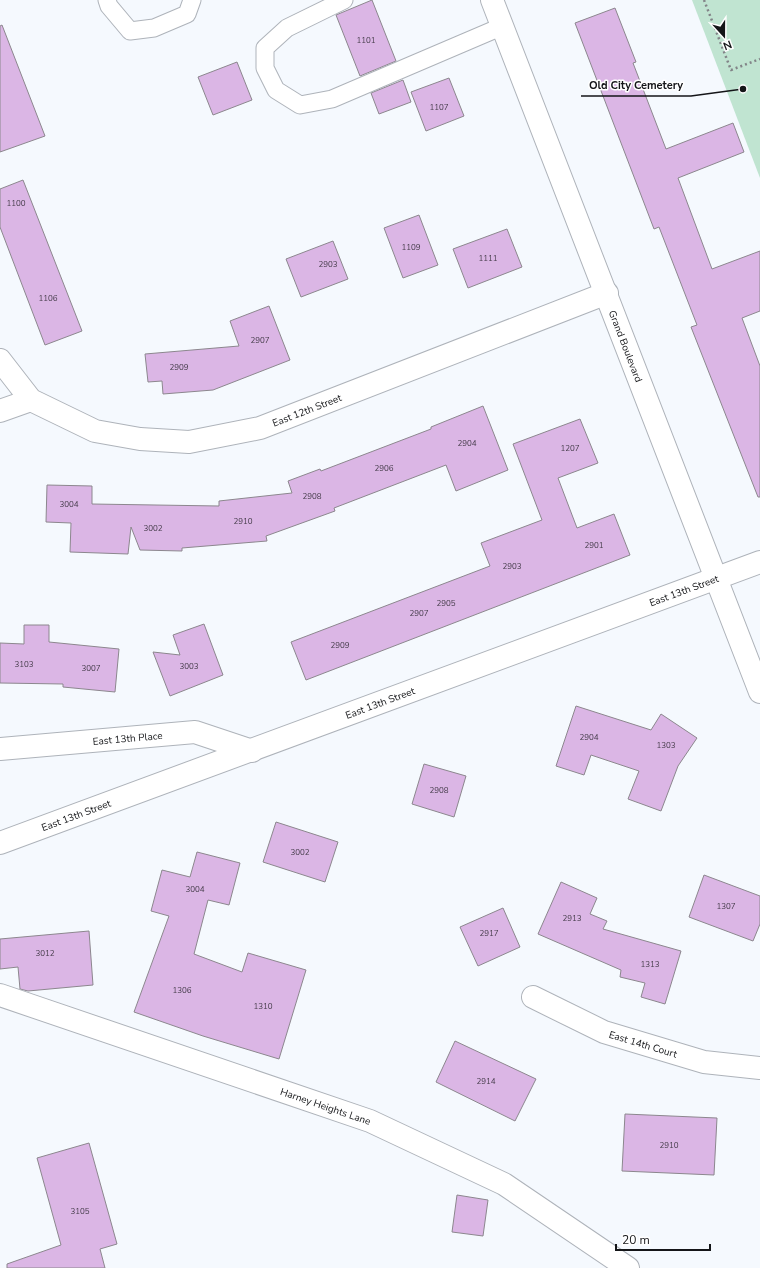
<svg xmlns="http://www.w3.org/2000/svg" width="760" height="1268" viewBox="0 0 760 1268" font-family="'Nunito Sans',sans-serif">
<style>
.green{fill:#c0e4d1}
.building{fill:#dbb6e5;stroke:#8c878e}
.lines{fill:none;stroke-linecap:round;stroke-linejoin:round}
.service-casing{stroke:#aeb3ba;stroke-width:19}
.minor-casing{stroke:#aeb3ba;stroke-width:24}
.secondary-casing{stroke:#aeb3ba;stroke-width:24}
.path{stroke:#828488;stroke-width:2.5;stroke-dasharray:2 3;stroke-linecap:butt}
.service{stroke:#fff;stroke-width:17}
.minor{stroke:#fff;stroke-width:22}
.secondary{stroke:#fff;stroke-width:22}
.labels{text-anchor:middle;stroke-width:3;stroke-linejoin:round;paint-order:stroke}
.number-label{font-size:8px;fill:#463d4b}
.street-label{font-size:10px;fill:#141518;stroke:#fff}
.leader{fill:none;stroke:#141518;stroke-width:1.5}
.callout-dot{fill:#141518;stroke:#fff;stroke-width:1.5}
.callout-label{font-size:11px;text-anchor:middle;font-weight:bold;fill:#141518;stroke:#fff;stroke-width:3;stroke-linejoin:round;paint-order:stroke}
</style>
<rect width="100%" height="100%" fill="#f5f9fe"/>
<path class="green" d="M692,0H760V178Z"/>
<g class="building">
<path d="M372,0L396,61L360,76L336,15Z"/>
<path d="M615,8L636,62L633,63L666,149L733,123L744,152L678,178L712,269L760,251V311L742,318L760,366V497H758L691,327L697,325L659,227L654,229L575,23Z"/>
<path d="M2,25L45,136L0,152V26Z"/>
<path d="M237,62L252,100L213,115L198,77Z"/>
<path d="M449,78L464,116L426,131L411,92Z"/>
<path d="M403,80L411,102L379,114L371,93Z"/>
<path d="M23,180L82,331L45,345L0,227V189Z"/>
<path d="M419,215L438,265L403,278L384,228Z"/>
<path d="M507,229L522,267L468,288L453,249Z"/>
<path d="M333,241L348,279L301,297L286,259Z"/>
<path d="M269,306L290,360L213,390L163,394L162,381L148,382L145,354L239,346L230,321Z"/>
<path d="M483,406L508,470L456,491L446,465L334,508L335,511L266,536L267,541L182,548V551L140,550L131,527L128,554L70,552L71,523L46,522L47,485L92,486V504L219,506V501L292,493L288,481L320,469L321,471L431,429V427Z"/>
<path d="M580,419L598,463L558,478L577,528L614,514L630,555L306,680L291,642L490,566L481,543L542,520L513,444Z"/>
<path d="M204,624L223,675L170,696L153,652L180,655L173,635Z"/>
<path d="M24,625H49V642L119,649L115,692L63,687V684L0,683V643L24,644Z"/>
<path d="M576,706L651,730L661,714L697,738L678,766L661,811L628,799L639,771L591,755L584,775L556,766Z"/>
<path d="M424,764L466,776L454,817L412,804Z"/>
<path d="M276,822L338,842L325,882L263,862Z"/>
<path d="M197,852L240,863L229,905L208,900L194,954L242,972L248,953L306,970L279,1059L203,1036L134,1012L169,916L151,911L162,870L190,877Z"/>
<path d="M704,875L760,896V924L753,941L689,917Z"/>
<path d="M561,882L597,898L590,914L607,921L603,929L681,951L665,1004L641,997L645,983L620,977L621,970L538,934Z"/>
<path d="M503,908L520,947L478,966L460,927Z"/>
<path d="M89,931L93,985L28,991L20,989L18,967L0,969V939Z"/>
<path d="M455,1041L536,1079L515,1121L436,1082Z"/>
<path d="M625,1114L717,1118L714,1175L622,1171Z"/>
<path d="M89,1143L117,1244L100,1249L105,1268H7V1264L61,1245L37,1158Z"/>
<path d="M457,1195L488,1200L483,1236L452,1232Z"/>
</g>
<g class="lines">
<g class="service-casing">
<g id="service">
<path d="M107,0L109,6L130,31L154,28L187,14L192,0"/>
<path d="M344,0L287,28L265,48V68L276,90L300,105L332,99L503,26"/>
</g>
</g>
<g class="minor-casing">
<g id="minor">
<path id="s1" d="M0,360L31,400L95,431L140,439L189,442L260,428L607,293"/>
<path d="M0,411L31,400"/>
<path id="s2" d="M0,749L195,732L252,751"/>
<path id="s3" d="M0,843L760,562"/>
<path id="s4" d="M0,995L370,1121L504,1184L628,1268"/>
<path id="s5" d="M533,997L604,1032L704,1062L760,1068"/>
</g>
</g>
<g class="secondary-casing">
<g id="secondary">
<path id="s6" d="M492,0L760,692"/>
</g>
</g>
<path class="path" d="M704,0L731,70L760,59"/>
<use href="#service" class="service"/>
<use href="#minor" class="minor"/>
<use href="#secondary" class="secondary"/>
</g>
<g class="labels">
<g class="number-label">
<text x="366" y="43">1101</text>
<text x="439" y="110">1107</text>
<text x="16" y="206">1100</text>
<text x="411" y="250">1109</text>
<text x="488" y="261">1111</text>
<text x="328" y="267">2903</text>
<text x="48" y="301">1106</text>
<text x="260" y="343">2907</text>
<text x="179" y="370">2909</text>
<text x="467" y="446">2904</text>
<text x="570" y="451">1207</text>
<text x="384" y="471">2906</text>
<text x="312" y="499">2908</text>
<text x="69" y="507">3004</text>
<text x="243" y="524">2910</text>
<text x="153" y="531">3002</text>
<text x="594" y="548">2901</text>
<text x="512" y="569">2903</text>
<text x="446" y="606">2905</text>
<text x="419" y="616">2907</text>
<text x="340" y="648">2909</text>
<text x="24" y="667">3103</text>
<text x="189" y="669">3003</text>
<text x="91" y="671">3007</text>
<text x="589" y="740">2904</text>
<text x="666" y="748">1303</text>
<text x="439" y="793">2908</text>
<text x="300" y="855">3002</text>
<text x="195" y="892">3004</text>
<text x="726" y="909">1307</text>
<text x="572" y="921">2913</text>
<text x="489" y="936">2917</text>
<text x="45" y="956">3012</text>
<text x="650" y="967">1313</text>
<text x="182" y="993">1306</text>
<text x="263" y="1009">1310</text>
<text x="486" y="1084">2914</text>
<text x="669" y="1148">2910</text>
<text x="80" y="1214">3105</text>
</g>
<g class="street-label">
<text dy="4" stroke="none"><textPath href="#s6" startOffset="371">Grand Boulevard</textPath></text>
<text dy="4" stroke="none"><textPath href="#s1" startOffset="339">East 12th Street</textPath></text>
<text dy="4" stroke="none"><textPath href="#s3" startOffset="729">East 13th Street</textPath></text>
<text dy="4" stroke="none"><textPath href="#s3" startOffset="405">East 13th Street</textPath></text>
<text dy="4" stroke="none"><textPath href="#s2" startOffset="128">East 13th Place</textPath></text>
<text dy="4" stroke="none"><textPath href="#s3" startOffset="81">East 13th Street</textPath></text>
<text dy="4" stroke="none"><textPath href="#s5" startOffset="120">East 14th Court</textPath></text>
<text dy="4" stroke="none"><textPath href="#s4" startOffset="344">Harney Heights Lane</textPath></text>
</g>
</g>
<path class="leader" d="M743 89L691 96H581"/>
<circle class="callout-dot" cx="743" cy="89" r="4"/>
<g class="callout-label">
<text x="636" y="89">Old City Cemetery</text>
</g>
<g transform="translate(724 36) rotate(159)" stroke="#ffffff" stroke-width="3" paint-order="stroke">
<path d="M0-3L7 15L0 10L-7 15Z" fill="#141518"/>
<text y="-6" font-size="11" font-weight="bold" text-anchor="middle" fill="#141518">N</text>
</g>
<path d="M616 1244v6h94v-6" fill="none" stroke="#141518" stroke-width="2"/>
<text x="622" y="1244" font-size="12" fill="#141518" stroke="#ffffff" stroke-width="3" paint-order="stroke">20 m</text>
</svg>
